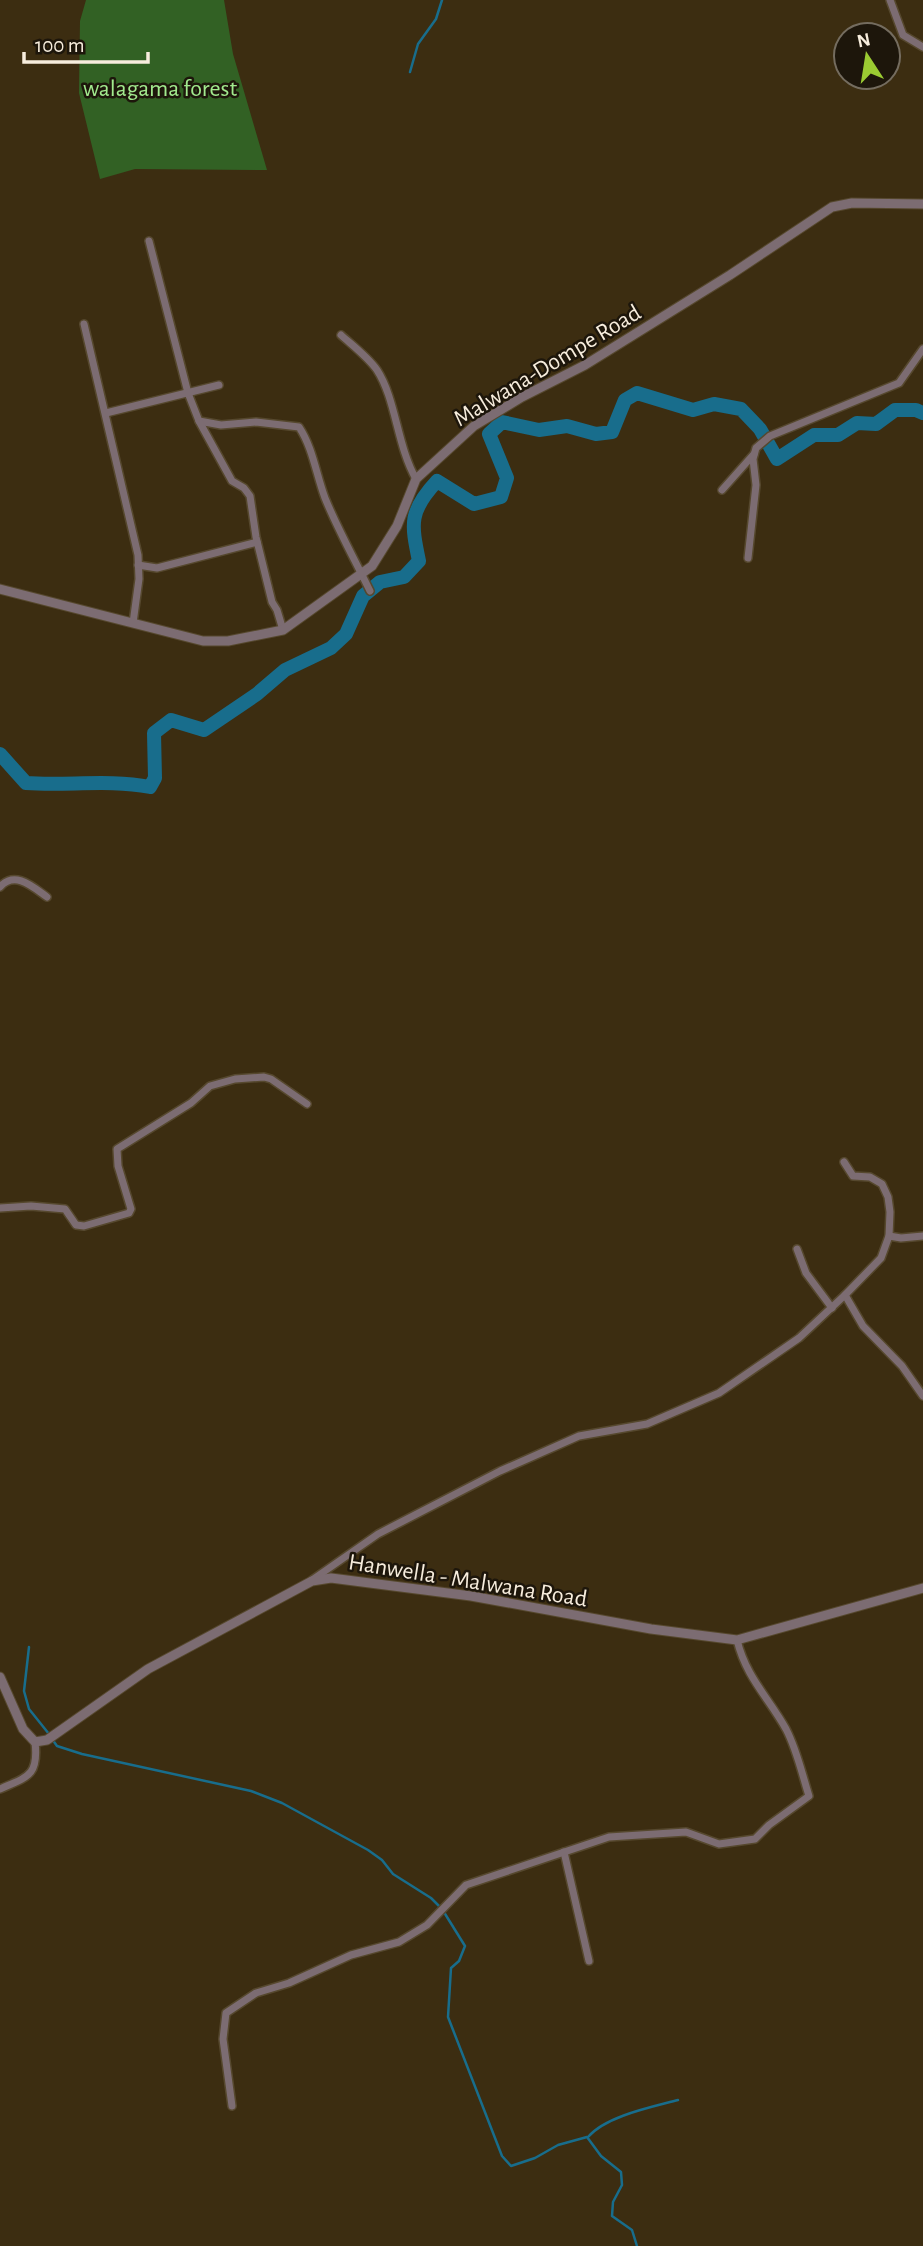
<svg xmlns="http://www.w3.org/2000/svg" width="923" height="2246" viewBox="0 0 923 2246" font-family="'Alegreya Sans',sans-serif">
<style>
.green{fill:#326124}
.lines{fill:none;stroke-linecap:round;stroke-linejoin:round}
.stream{stroke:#186d8c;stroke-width:2.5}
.river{stroke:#186d8c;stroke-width:14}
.minor-casing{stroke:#56482e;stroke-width:10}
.tertiary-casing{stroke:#56482e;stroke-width:11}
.minor{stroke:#7c6c72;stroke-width:7}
.tertiary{stroke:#7c6c72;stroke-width:9}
.labels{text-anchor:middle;stroke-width:5;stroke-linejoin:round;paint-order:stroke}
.park-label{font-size:24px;fill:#a2ea8e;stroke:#1d160b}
.street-label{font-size:24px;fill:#f7eddd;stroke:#1d160b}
</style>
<rect width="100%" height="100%" fill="#3c2d11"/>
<path class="green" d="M86,0H224L233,54L267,170L135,169L100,179L79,93L80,21Z"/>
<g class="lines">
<g class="stream">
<path d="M410,72L418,44L436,19L442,0"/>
<path d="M29,1647L24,1691L29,1709L49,1734"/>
<path d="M52,1739L57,1746L82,1754L251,1791L282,1803L368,1850L382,1860L393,1874L431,1898L442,1909L465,1946L459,1961L451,1968L448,2017L502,2156L511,2166L535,2158L558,2145L587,2137L601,2156L621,2172L622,2185L613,2202L612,2216L632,2230L637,2246"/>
<path d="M588,2137C606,2116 652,2107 678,2100"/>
</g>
<path class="river" d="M0,754L26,783C67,786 109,779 150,787L155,778L154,733L171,720L204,730L257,694L285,670L331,648L346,634L363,596L380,582L404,577L419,561C411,523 409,511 437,481L474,504L501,497L507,478L489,434L502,422L539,430L567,426L596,434L612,432L625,400L637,393L693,410L714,404L741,409L760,429L777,459L814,435H838L857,423L876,424L895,410H916L923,413"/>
<g class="minor-casing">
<g id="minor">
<path d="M890,0L903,35L923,47"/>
<path d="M149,241L188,393L199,421L221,425L256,422L299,427C313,448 316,474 325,498C338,530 355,560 370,591"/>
<path d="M84,324L138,555L139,579L133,623"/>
<path d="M341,335C352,345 368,357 377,370C396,399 397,446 416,479"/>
<path d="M106,413L219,385"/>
<path d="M199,421L232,481L244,488L250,496L256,537L272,602L277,610L283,630"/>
<path d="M722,490L754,454"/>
<path d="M748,558L756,485L753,459L756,448L770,436L899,383L923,349"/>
<path d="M138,565L157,568L257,542"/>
<path d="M0,887C15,870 33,887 47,897"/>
<path d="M0,1208L31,1206L65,1209L76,1225L84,1226L129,1213L131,1209L118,1166L117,1149L191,1103L210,1086L235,1079L264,1077L271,1079L307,1104"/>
<path d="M889,1236L901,1238L923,1236"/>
<path d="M797,1249L806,1273L832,1308"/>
<path d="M845,1295L863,1326L902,1366L923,1396"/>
<path d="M312,1580L378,1534L500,1471L579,1436L647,1424L719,1393L799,1338L845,1295L881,1258L889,1236L890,1212L888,1197L882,1184L870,1177L853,1176L844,1162"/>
<path d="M0,1789C27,1777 39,1776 35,1742"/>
<path d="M564,1852L589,1961"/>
<path d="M232,2106L223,2039L226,2013L256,1993L289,1983L351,1955L399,1942L427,1925L466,1885L609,1837L686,1832L719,1844L755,1839L769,1825L809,1796C802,1774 797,1750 786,1729C768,1697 746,1677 737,1640"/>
</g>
</g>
<g class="tertiary-casing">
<g id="tertiary">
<path d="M0,589L203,641H228L283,630L372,566L397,526L416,479L474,426L522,397L585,365L730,275L832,207L852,203L923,204"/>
<path d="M0,1677L23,1729L35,1742L47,1740L148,1669L312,1581L331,1578L471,1596L651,1629L737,1640L923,1588"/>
</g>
</g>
<use href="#minor" class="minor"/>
<use href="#tertiary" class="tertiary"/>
</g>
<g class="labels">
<g class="park-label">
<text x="160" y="96">walagama forest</text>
</g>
<g class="street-label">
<text transform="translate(547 365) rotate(-31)" y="8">Malwana-Dompe Road</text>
<text transform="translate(468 1580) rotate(9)" y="8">Hanwella - Malwana Road</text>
</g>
</g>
<g transform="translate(867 56) rotate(348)"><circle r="33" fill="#1d160b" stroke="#746c5f" stroke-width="2"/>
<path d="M0-5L12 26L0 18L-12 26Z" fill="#9bcb32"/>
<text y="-10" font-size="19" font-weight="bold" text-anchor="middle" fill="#f7eddd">N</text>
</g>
<path d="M24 52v10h124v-10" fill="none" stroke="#f7eddd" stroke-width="3.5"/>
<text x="35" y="52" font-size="21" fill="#f7eddd" stroke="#1d160b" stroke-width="5" paint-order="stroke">100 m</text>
</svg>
